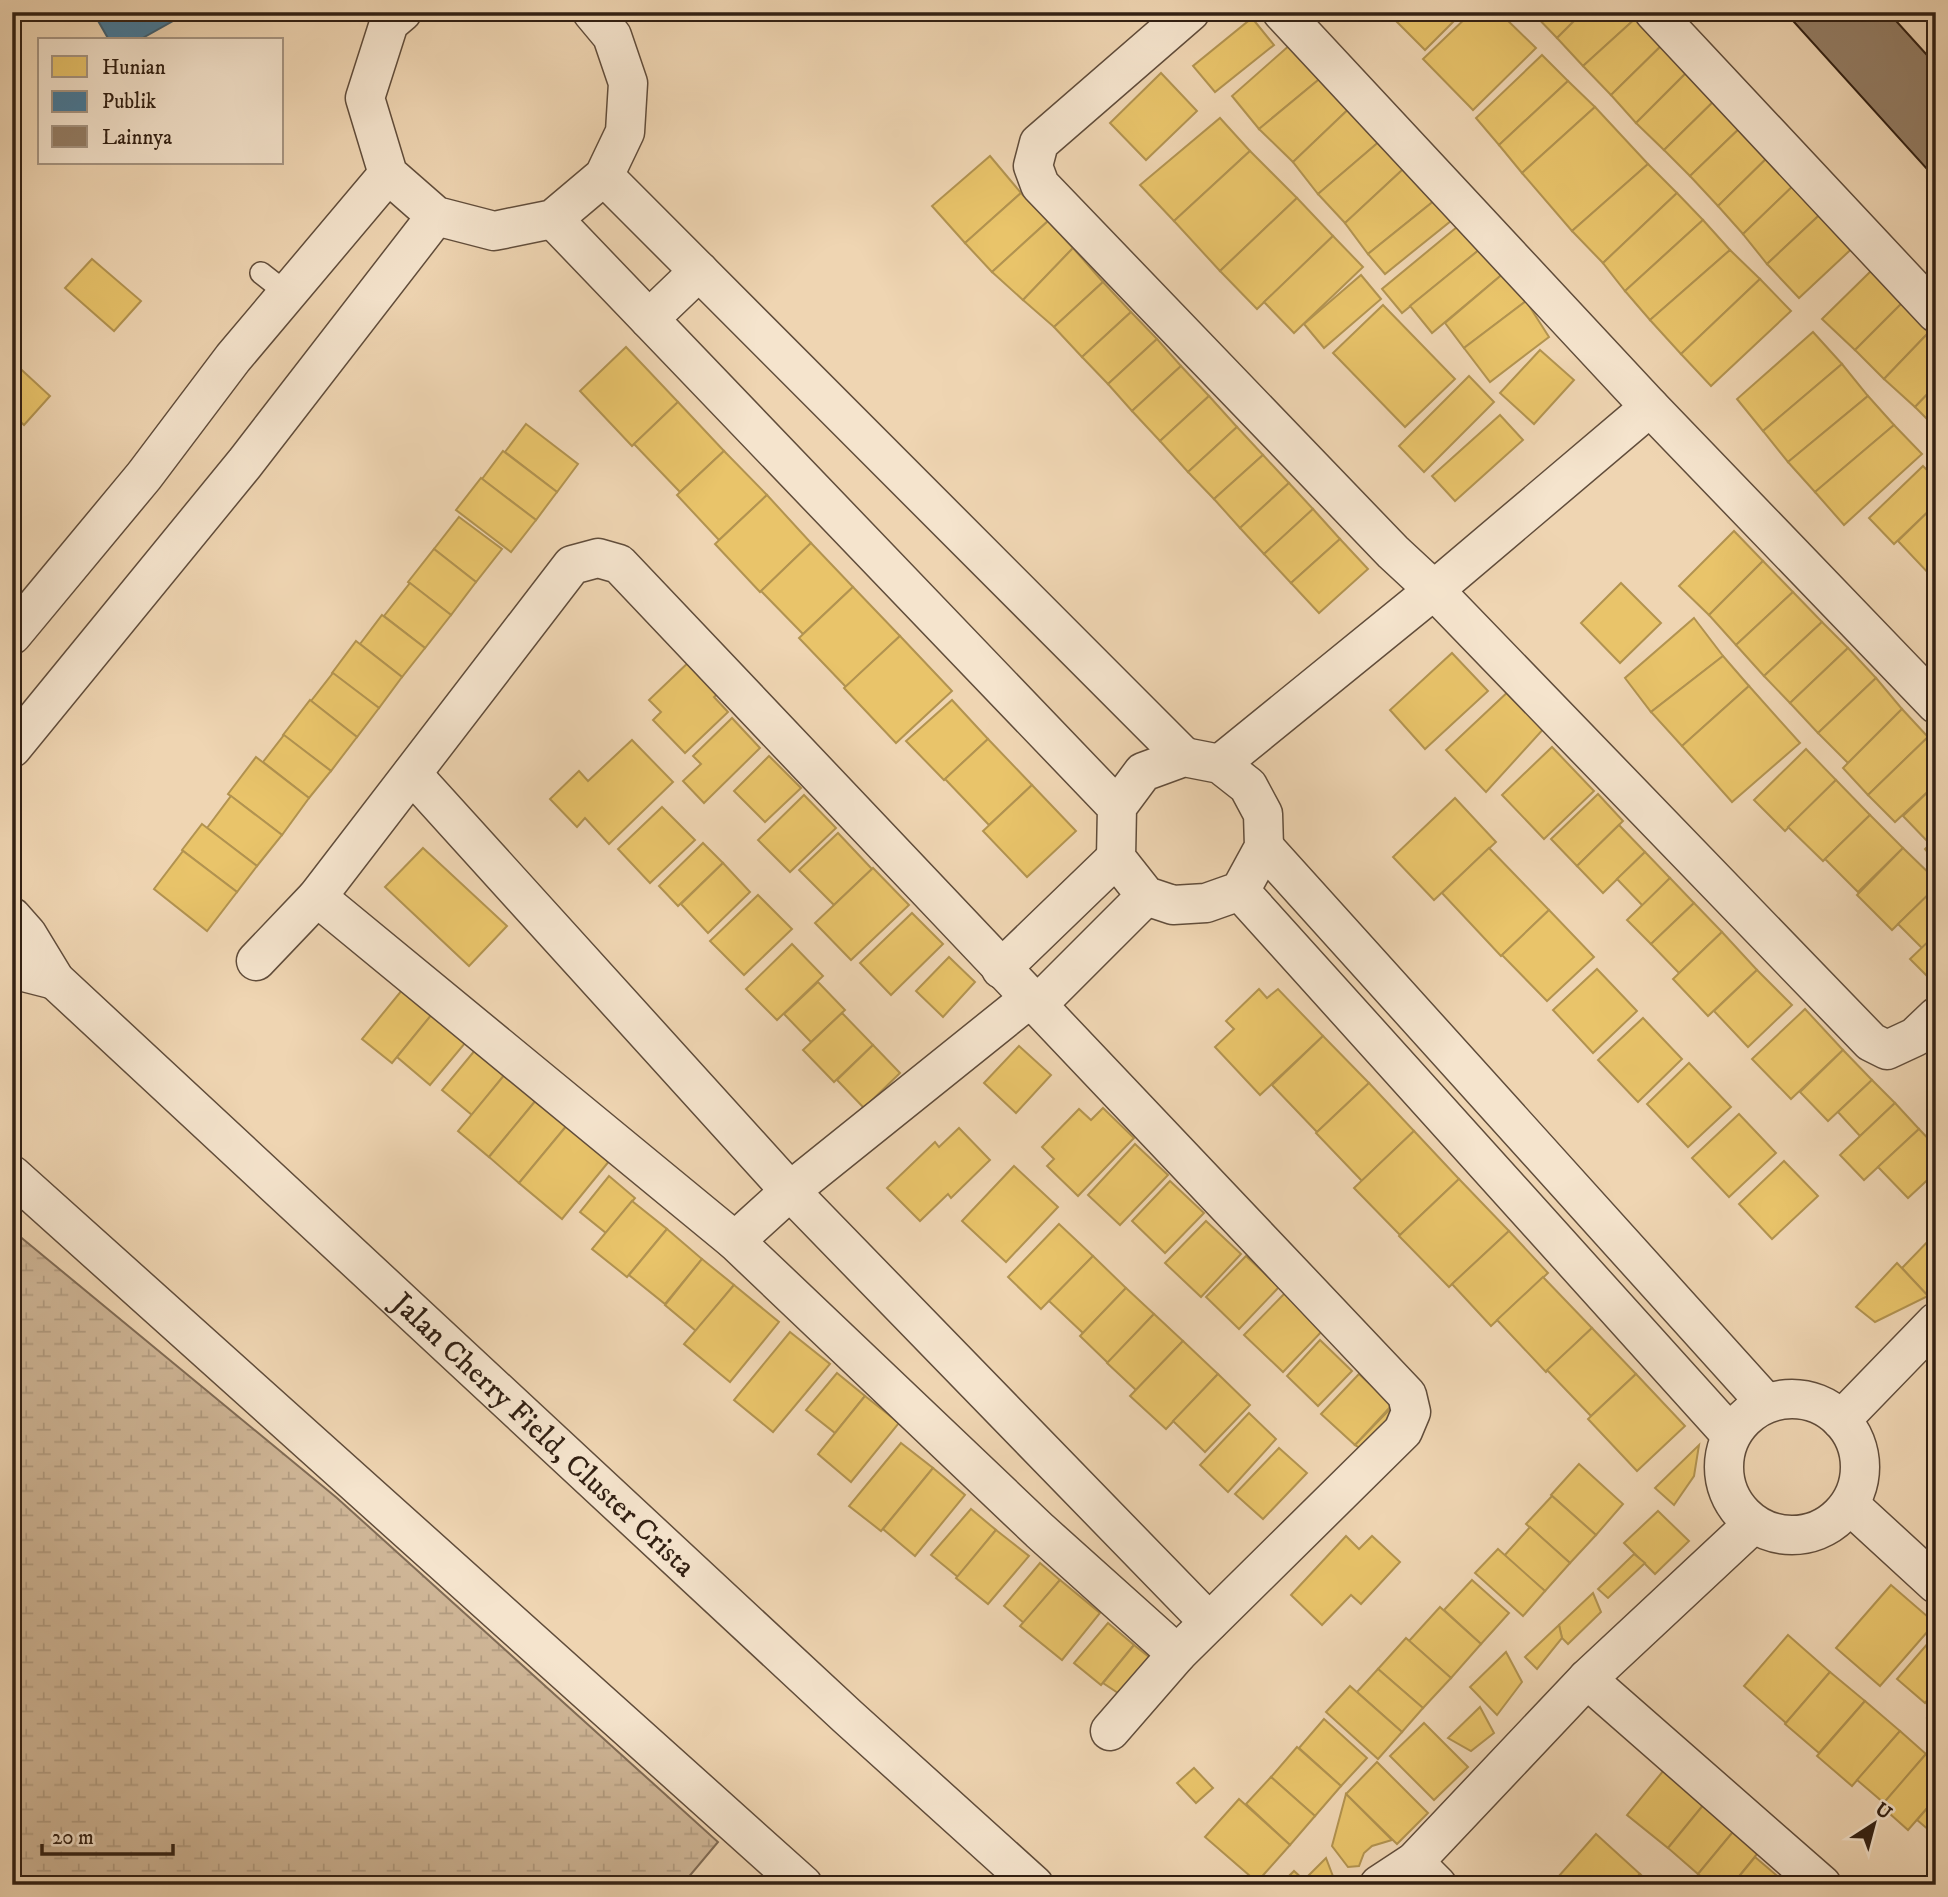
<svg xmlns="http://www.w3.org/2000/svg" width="1948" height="1897" viewBox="0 0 1948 1897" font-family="'IM FELL DW Pica',serif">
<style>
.wetland{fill:url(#wetland-marsh);stroke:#806b55;stroke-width:2}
.homes{fill:#e9c46a;stroke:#b29350;stroke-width:2}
.public{fill:#457b9d;stroke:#3f6074;stroke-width:2}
.building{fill:#947e66;stroke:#322013;stroke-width:2}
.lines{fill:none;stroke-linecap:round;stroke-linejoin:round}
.lane-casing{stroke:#614d3b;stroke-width:24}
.street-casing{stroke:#614d3b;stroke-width:41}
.lane{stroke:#f5e4cd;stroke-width:21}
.street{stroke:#f5e4cd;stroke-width:38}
.labels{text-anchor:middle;stroke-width:7;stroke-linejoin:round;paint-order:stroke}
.street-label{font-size:30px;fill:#322013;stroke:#f5e4cd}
</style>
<defs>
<pattern id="wetland-marsh" width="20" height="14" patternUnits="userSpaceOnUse" patternTransform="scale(1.75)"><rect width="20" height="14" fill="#cfb697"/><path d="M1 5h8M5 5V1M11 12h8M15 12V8" fill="none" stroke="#b29c81"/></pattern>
</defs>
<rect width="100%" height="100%" fill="#efd5b2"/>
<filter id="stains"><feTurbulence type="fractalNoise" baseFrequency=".00286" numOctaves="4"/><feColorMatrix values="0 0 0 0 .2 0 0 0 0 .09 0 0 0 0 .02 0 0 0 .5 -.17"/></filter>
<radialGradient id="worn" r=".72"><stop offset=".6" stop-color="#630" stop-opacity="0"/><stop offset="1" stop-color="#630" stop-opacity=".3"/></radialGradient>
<path class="wetland" d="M12,1230L337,1498L718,1842L682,1885H12Z"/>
<g class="homes">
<path d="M12,12H30L12,32Z"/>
<path d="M1393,12H1463L1425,50L1390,15Z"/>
<path d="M1472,12H1499L1536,48L1473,110L1423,59Z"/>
<path d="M1532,12H1583L1557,38Z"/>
<path d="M1583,12H1633L1637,17L1583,66L1557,38Z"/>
<path d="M1637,17L1664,43L1611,95L1583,66Z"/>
<path d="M1252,18L1274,45L1215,92L1193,66Z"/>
<path d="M1299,37L1329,71L1259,129L1232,96Z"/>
<path d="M1664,43L1690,69L1636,123L1611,95Z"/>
<path d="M1542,55L1568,81L1499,145L1476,118Z"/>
<path d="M1690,69L1717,98L1664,150L1636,123Z"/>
<path d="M1329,71L1357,101L1293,162L1259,129Z"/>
<path d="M1161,73L1197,111L1146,160L1110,123Z"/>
<path d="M1568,81L1595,107L1522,173L1499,145Z"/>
<path d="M1717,98L1743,125L1690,176L1664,150Z"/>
<path d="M1357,101L1388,134L1318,194L1293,162Z"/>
<path d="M1595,107L1648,164L1572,231L1522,173Z"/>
<path d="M1220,118L1250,151L1174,221L1140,185Z"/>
<path d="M1743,125L1771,154L1718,206L1690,176Z"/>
<path d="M1388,134L1414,159L1345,223L1318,194Z"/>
<path d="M1250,151L1297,198L1220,271L1174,221Z"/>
<path d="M1771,154L1798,181L1743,234L1718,206Z"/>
<path d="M990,156L1021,193L965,243L932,206Z"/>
<path d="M1414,159L1445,192L1368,254L1345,223Z"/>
<path d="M1648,164L1677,193L1603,263L1572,231Z"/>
<path d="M1798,181L1828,207L1767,264L1743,234Z"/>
<path d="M1445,192L1462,212L1385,274L1368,254Z"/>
<path d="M1021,193L1048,221L992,272L965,243Z"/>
<path d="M1677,193L1703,220L1625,291L1603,263Z"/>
<path d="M1297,198L1333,236L1257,309L1220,271Z"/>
<path d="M1828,207L1860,241L1799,298L1767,264Z"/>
<path d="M1703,220L1730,250L1650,320L1625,291Z"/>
<path d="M1048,221L1073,248L1023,300L992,272Z"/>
<path d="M1457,227L1485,245L1402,313L1382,289Z"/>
<path d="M1333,236L1363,267L1294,333L1264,302Z"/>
<path d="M1485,245L1505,272L1432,333L1410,306Z"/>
<path d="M1073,248L1103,282L1054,327L1023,300Z"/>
<path d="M1730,250L1760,279L1681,354L1650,320Z"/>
<path d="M92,259L141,301L114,331L65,288Z"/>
<path d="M1872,270L1903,302L1855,350L1822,319Z"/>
<path d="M1505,272L1526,301L1464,348L1445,323Z"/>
<path d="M1361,275L1381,299L1324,348L1304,324Z"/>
<path d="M1760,279L1791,311L1711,386L1681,354Z"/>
<path d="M1103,282L1131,312L1082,357L1054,327Z"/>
<path d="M1526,301L1549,337L1490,382L1464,348Z"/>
<path d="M1903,302L1931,330L1884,379L1855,350Z"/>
<path d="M1383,305L1455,379L1405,427L1333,353Z"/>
<path d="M1131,312L1157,339L1108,384L1082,357Z"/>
<path d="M1931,330L1936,335V385L1915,407L1884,379Z"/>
<path d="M1813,332L1842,364L1763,431L1737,399Z"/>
<path d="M1157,339L1181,366L1132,411L1108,384Z"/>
<path d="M626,347L678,402L632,446L580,391Z"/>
<path d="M1540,350L1574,380L1534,424L1500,393Z"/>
<path d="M12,361L50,396L24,425L12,414Z"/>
<path d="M1842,364L1868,396L1788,462L1763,431Z"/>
<path d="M1181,366L1209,396L1160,441L1132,411Z"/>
<path d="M1469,376L1494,402L1424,472L1399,446Z"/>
<path d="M1936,385V428L1915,407Z"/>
<path d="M1209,396L1237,427L1188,472L1160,441Z"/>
<path d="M1868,396L1894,425L1815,492L1788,462Z"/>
<path d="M678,402L724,451L680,492L634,444Z"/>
<path d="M12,414L21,423L12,433Z"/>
<path d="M1500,415L1523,440L1455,501L1432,476Z"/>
<path d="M526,424L578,464L557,492L505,452Z"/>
<path d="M1894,425L1922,454L1844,525L1815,492Z"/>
<path d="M1237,427L1263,455L1214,499L1188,472Z"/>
<path d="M503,451L557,492L536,520L482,479Z"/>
<path d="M724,451L767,495L719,540L677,495Z"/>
<path d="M1263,455L1289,483L1240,528L1214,499Z"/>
<path d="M1923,466L1936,479V504L1894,544L1869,518Z"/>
<path d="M481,478L536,520L511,552L456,510Z"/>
<path d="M1289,483L1313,509L1264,554L1240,528Z"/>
<path d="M767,495L811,543L760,592L715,544Z"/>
<path d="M1936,504V572L1931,576L1898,541Z"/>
<path d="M1313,509L1340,539L1291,583L1264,554Z"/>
<path d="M459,517L502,549L476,582L434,549Z"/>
<path d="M1734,531L1763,561L1709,615L1679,586Z"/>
<path d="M1340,539L1368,569L1319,613L1291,583Z"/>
<path d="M811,543L853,587L803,634L761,591Z"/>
<path d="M434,549L476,582L451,615L408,582Z"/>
<path d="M1763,561L1793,592L1736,645L1709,615Z"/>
<path d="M410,583L451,615L425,648L384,616Z"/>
<path d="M1621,583L1661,623L1620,663L1581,623Z"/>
<path d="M853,587L900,636L846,687L799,638Z"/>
<path d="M1793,592L1822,622L1764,676L1736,645Z"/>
<path d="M382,615L425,648L402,677L360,644Z"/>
<path d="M1694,618L1723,656L1651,712L1625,678Z"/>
<path d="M1822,622L1848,648L1790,703L1764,676Z"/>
<path d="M900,636L952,691L896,743L844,688Z"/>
<path d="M356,641L402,677L379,708L332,673Z"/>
<path d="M1848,648L1876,678L1818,733L1790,703Z"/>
<path d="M1452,653L1488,691L1425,749L1390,710Z"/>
<path d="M1723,656L1749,686L1682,746L1651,712Z"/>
<path d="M692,659L722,690L714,697L728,712L685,753L653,720L661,712L649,700Z"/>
<path d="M333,673L379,708L357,737L311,701Z"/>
<path d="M1876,678L1902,709L1848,763L1818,733Z"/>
<path d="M1749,686L1800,743L1732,802L1682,746Z"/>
<path d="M1512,688L1547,725L1486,792L1446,750Z"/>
<path d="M310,700L357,737L331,771L283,735Z"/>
<path d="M952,700L988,739L944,780L906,741Z"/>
<path d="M1902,709L1928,737L1868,795L1843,768Z"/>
<path d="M732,718L760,748L704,803L683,781L701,764L693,756Z"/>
<path d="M284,735L331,771L309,798L263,762Z"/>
<path d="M1928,737L1936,745V784L1895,822L1868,795Z"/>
<path d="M988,739L1032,785L989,825L945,779Z"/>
<path d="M632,740L673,782L609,844L585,818L577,827L550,799L579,771L588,781Z"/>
<path d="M1552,747L1594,791L1544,839L1502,795Z"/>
<path d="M1806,749L1836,780L1785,831L1754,800Z"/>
<path d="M769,756L801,788L765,822L734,791Z"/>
<path d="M256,757L309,798L282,835L228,794Z"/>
<path d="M1836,780L1870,815L1823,861L1788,827Z"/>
<path d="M1936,784V838L1930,844L1903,816Z"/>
<path d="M1032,785L1076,831L1027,877L983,831Z"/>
<path d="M1598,794L1623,821L1577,866L1551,839Z"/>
<path d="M804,795L836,828L790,872L758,840Z"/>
<path d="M231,796L282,835L257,866L207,828Z"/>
<path d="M1455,798L1496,842L1434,900L1393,857Z"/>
<path d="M662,807L695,840L650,883L618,849Z"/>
<path d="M1870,815L1903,848L1858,892L1825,859Z"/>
<path d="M202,824L257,866L237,892L182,850Z"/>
<path d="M1619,825L1645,852L1603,893L1577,866Z"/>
<path d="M838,833L872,869L834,905L799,870Z"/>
<path d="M1936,838V863L1925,849Z"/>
<path d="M703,843L723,863L678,906L659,886Z"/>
<path d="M423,848L507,926L469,966L385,887Z"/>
<path d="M1489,848L1549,910L1501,956L1442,893Z"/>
<path d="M1903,848L1936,880V887L1892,930L1857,895Z"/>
<path d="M183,851L237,892L207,931L154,889Z"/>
<path d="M1645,852L1670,878L1643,906L1617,879Z"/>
<path d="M723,863L750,892L708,933L681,904Z"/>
<path d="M873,868L909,905L851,960L815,923Z"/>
<path d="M1670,878L1694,903L1651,944L1627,920Z"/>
<path d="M1936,887V934L1922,948L1898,924Z"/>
<path d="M758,895L792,929L744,975L710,941Z"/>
<path d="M1694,903L1722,932L1679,973L1651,944Z"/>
<path d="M1549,910L1594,957L1547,1001L1502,955Z"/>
<path d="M912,913L943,944L891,995L860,963Z"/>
<path d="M1722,932L1757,970L1708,1016L1673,979Z"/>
<path d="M1936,934V985L1910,959Z"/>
<path d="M792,944L823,976L777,1020L746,989Z"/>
<path d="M949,957L975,982L943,1017L916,991Z"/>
<path d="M1597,969L1637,1011L1593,1053L1553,1010Z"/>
<path d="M1757,970L1792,1005L1748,1047L1714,1011Z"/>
<path d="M818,982L845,1010L811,1042L784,1014Z"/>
<path d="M407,984L437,1008L392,1063L362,1039Z"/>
<path d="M1259,989L1267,998L1278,989L1323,1036L1260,1095L1215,1047L1234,1029L1226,1021Z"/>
<path d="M437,1008L471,1036L430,1085L397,1057Z"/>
<path d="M1805,1009L1843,1050L1791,1099L1752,1059Z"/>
<path d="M842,1013L873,1045L834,1082L803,1050Z"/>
<path d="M1643,1018L1682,1059L1638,1102L1598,1060Z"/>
<path d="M1323,1036L1369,1083L1317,1132L1272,1085Z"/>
<path d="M873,1045L900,1073L864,1108L837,1080Z"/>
<path d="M1019,1046L1051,1075L1016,1113L984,1083Z"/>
<path d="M476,1049L506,1073L472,1115L442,1090Z"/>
<path d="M1843,1050L1872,1080L1828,1121L1800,1092Z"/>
<path d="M1689,1063L1731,1107L1688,1147L1647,1104Z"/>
<path d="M506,1073L537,1099L489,1157L458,1131Z"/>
<path d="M1872,1080L1895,1103L1860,1136L1838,1112Z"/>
<path d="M1369,1083L1414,1131L1362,1181L1316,1133Z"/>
<path d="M537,1099L568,1124L519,1183L489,1157Z"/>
<path d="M1895,1103L1919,1129L1864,1180L1840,1155Z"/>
<path d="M1103,1108L1134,1138L1078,1196L1047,1166L1054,1159L1042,1147L1079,1109L1091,1120Z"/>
<path d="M1739,1114L1776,1153L1729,1197L1692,1158Z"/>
<path d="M568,1124L610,1160L562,1219L519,1183Z"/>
<path d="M959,1128L990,1160L951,1198L948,1194L920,1221L887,1188L935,1142L939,1147Z"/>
<path d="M1919,1129L1936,1147V1172L1908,1198L1878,1167Z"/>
<path d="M1414,1131L1459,1179L1400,1235L1354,1188Z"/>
<path d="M1135,1144L1168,1175L1120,1225L1088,1195Z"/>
<path d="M1784,1161L1818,1196L1772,1239L1739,1204Z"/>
<path d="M1014,1166L1058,1207L1006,1262L962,1221Z"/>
<path d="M609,1176L635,1198L606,1233L580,1212Z"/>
<path d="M1459,1179L1509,1231L1449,1287L1399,1236Z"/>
<path d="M1170,1181L1204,1213L1165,1253L1132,1221Z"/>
<path d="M632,1201L667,1229L627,1277L592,1249Z"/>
<path d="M1206,1221L1241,1254L1201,1297L1165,1263Z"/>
<path d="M1059,1224L1093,1256L1041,1309L1008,1277Z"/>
<path d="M667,1229L702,1259L665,1304L629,1275Z"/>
<path d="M1509,1231L1548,1273L1491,1326L1452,1284Z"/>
<path d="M1936,1233V1290L1928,1296L1902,1268Z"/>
<path d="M1093,1256L1126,1288L1083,1333L1049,1301Z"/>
<path d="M1246,1256L1279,1287L1239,1329L1206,1297Z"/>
<path d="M702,1259L734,1285L696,1331L665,1305Z"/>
<path d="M1897,1263L1928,1296L1875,1322L1856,1307Z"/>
<path d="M1543,1277L1592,1328L1546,1372L1497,1320Z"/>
<path d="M734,1285L779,1322L730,1382L684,1344Z"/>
<path d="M1126,1288L1154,1314L1108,1363L1080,1336Z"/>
<path d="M1287,1291L1325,1328L1283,1372L1244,1335Z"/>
<path d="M1154,1314L1183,1341L1136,1390L1107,1363Z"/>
<path d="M1592,1328L1636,1374L1591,1416L1547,1370Z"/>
<path d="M790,1332L830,1364L773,1432L734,1400Z"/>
<path d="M1320,1340L1352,1371L1318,1406L1287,1376Z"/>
<path d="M1183,1341L1218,1374L1166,1429L1130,1396Z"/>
<path d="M837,1373L865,1396L835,1433L806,1410Z"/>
<path d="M1218,1374L1250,1405L1205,1452L1173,1421Z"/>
<path d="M1359,1374L1392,1405L1355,1445L1321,1414Z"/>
<path d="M1636,1374L1685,1426L1637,1471L1588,1419Z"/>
<path d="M865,1396L899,1423L851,1482L818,1454Z"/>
<path d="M1391,1408L1396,1423L1368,1453L1355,1445Z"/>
<path d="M1249,1413L1276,1439L1228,1492L1200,1465Z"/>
<path d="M901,1443L933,1468L881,1531L849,1506Z"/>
<path d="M1699,1445L1694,1476L1674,1505L1655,1488Z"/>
<path d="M1279,1448L1307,1473L1263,1519L1235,1494Z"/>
<path d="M1579,1464L1623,1504L1596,1535L1551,1495Z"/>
<path d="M933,1468L965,1495L915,1556L883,1529Z"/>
<path d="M1552,1496L1596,1535L1570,1563L1526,1524Z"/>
<path d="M971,1509L996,1530L958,1577L931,1555Z"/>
<path d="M1658,1511L1689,1541L1655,1574L1624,1543Z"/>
<path d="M1530,1527L1570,1563L1545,1591L1504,1556Z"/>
<path d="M996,1530L1029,1556L988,1604L956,1578Z"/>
<path d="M1346,1536L1359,1549L1372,1536L1400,1562L1361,1604L1351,1595L1322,1625L1291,1595Z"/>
<path d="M1498,1549L1545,1591L1523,1616L1475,1573Z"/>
<path d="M1634,1554L1645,1563L1608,1598L1598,1589Z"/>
<path d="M1040,1563L1060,1580L1024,1623L1004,1606Z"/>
<path d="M1060,1580L1100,1613L1062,1660L1020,1626Z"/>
<path d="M1472,1580L1509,1613L1481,1644L1444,1610Z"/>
<path d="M1891,1585L1935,1623L1880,1686L1836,1648Z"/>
<path d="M1593,1593L1601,1612L1568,1644L1562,1638L1559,1625Z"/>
<path d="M1440,1607L1481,1644L1451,1678L1409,1641Z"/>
<path d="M1108,1623L1134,1645L1101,1685L1074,1663Z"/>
<path d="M1559,1625L1562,1638L1537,1669L1525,1657Z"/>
<path d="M1936,1634V1690L1925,1703L1897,1679Z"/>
<path d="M1788,1635L1830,1672L1786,1723L1744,1686Z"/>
<path d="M1406,1638L1451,1678L1423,1708L1378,1669Z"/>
<path d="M1134,1645L1159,1665L1130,1701L1103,1683Z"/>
<path d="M1506,1652L1522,1682L1497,1715L1470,1687Z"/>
<path d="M1378,1669L1423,1708L1402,1732L1357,1692Z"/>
<path d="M1830,1672L1865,1701L1819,1753L1785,1724Z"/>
<path d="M1350,1686L1402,1732L1378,1759L1326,1712Z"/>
<path d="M1865,1701L1900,1731L1852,1786L1817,1756Z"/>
<path d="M1480,1707L1494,1733L1471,1751L1448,1738Z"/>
<path d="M1936,1708V1726L1927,1718Z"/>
<path d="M1324,1719L1367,1758L1341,1786L1299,1748Z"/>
<path d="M1424,1723L1468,1767L1434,1800L1390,1756Z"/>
<path d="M1900,1731L1926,1754L1884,1803L1857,1780Z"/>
<path d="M1297,1747L1341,1786L1315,1816L1271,1777Z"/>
<path d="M1926,1754L1936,1762V1798L1908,1830L1881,1806Z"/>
<path d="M1673,1759L1714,1792L1668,1848L1627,1815Z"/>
<path d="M1377,1762L1428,1813L1397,1844L1346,1794Z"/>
<path d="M1194,1768L1213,1788L1196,1803L1177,1783Z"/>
<path d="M1271,1777L1315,1816L1290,1845L1246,1804Z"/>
<path d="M1346,1794L1392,1840L1372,1846L1364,1853L1359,1866L1348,1867L1332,1846Z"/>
<path d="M1709,1798L1737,1827L1698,1874L1668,1848Z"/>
<path d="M1936,1798V1836L1917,1820Z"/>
<path d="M1239,1799L1290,1845L1257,1882L1205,1837Z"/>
<path d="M1737,1827L1762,1848L1732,1885H1712L1698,1874Z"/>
<path d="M1596,1834L1640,1874L1630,1885H1551Z"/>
<path d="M1755,1857L1788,1885H1732Z"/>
<path d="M1326,1858L1334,1879L1328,1885H1280L1294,1871L1304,1880Z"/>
<path d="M1640,1874L1652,1885H1630Z"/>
</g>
<path class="public" d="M93,12H189L139,40H109Z"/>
<path class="building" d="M1785,12H1888L1936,65V179Z"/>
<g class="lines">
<g class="lane-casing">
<path id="lane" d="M261,273L289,295"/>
</g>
<g class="street-casing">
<g id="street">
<path d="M402,12L389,23L365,98L388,174L436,216L494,231L553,219L604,176L625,132L628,83L612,36L592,12"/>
<path d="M1190,12L1039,143L1033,166L1040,185L1393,552L1434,590L1871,1042L1887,1050L1915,1037L1936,1017"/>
<path d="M1282,12L1650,407L1936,704"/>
<path d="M1654,12L1936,313"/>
<path d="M604,176L1184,757"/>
<path d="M553,219L1117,807L1116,858L1146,896L1173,905L1206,903L1240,891L1264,847L1263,814L1248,786L1220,764L1184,757L1143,772L1117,807"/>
<path d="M649,319L699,271"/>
<path d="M12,635L144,476L233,358L388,174"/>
<path d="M12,748L245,463L436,216"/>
<path d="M1220,764L1434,590L1650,407"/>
<path d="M412,774L790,1191L1209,1622"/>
<path d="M1264,847L1766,1403"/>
<path d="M1240,891L1731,1435"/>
<path d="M317,897L735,1241L1040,1531L1177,1654"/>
<path id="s1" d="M12,917L27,934L55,980L848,1717L1034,1885"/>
<path d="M256,961L317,897L572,565L598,558L619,564L1407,1395L1411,1412L1403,1431L1177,1654L1110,1731"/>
<path d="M12,969L55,980"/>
<path d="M1001,969L1116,858"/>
<path d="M1036,1006L1146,896"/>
<path d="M12,1175L803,1885"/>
<path d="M735,1241L790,1191L1029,999"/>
<circle cx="1792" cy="1467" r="68"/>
<path d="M1841,1420L1936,1322"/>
<path d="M1850,1505L1936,1584"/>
<path d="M1587,1679L1822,1885"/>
<path d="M1414,1862L1437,1885"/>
<path d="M1379,1885L1414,1862L1587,1679L1753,1524"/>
</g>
</g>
<use href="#lane" class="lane"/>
<use href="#street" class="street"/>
</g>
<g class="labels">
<g class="street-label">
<text dy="10" stroke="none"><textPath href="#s1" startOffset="744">Jalan Cherry Field, Cluster Crista</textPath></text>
</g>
</g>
<rect width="1948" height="1897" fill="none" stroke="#efd5b2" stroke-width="42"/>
<rect x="14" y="14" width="1920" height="1869" fill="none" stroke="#322013" stroke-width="3.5"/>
<rect x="21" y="21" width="1906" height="1855" fill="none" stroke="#322013" stroke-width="2"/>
<rect x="38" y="38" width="245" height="126" fill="#f5e4cd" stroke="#a79683" stroke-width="2"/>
<rect x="52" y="56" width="35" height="21" fill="#e9c46a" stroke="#a79683" stroke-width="2"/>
<text x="102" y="74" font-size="21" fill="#322013">Hunian</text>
<rect x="52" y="91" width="35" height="21" fill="#457b9d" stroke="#a79683" stroke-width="2"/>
<text x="102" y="108" font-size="21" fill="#322013">Publik</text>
<rect x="52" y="126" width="35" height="21" fill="#947e66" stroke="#a79683" stroke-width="2"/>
<text x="102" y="144" font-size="21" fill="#322013">Lainnya</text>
<g transform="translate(1874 1824) rotate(36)" stroke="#f5e4cd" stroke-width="5" paint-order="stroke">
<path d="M0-5L12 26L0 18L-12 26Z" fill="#322013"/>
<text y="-10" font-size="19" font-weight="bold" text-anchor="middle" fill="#322013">U</text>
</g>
<path d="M42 1844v10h131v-10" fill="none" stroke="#322013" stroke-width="3.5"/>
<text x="52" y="1844" font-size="21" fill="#322013" stroke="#f5e4cd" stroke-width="5" paint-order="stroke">20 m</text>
<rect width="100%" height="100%" filter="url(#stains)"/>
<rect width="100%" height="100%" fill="url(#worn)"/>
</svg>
